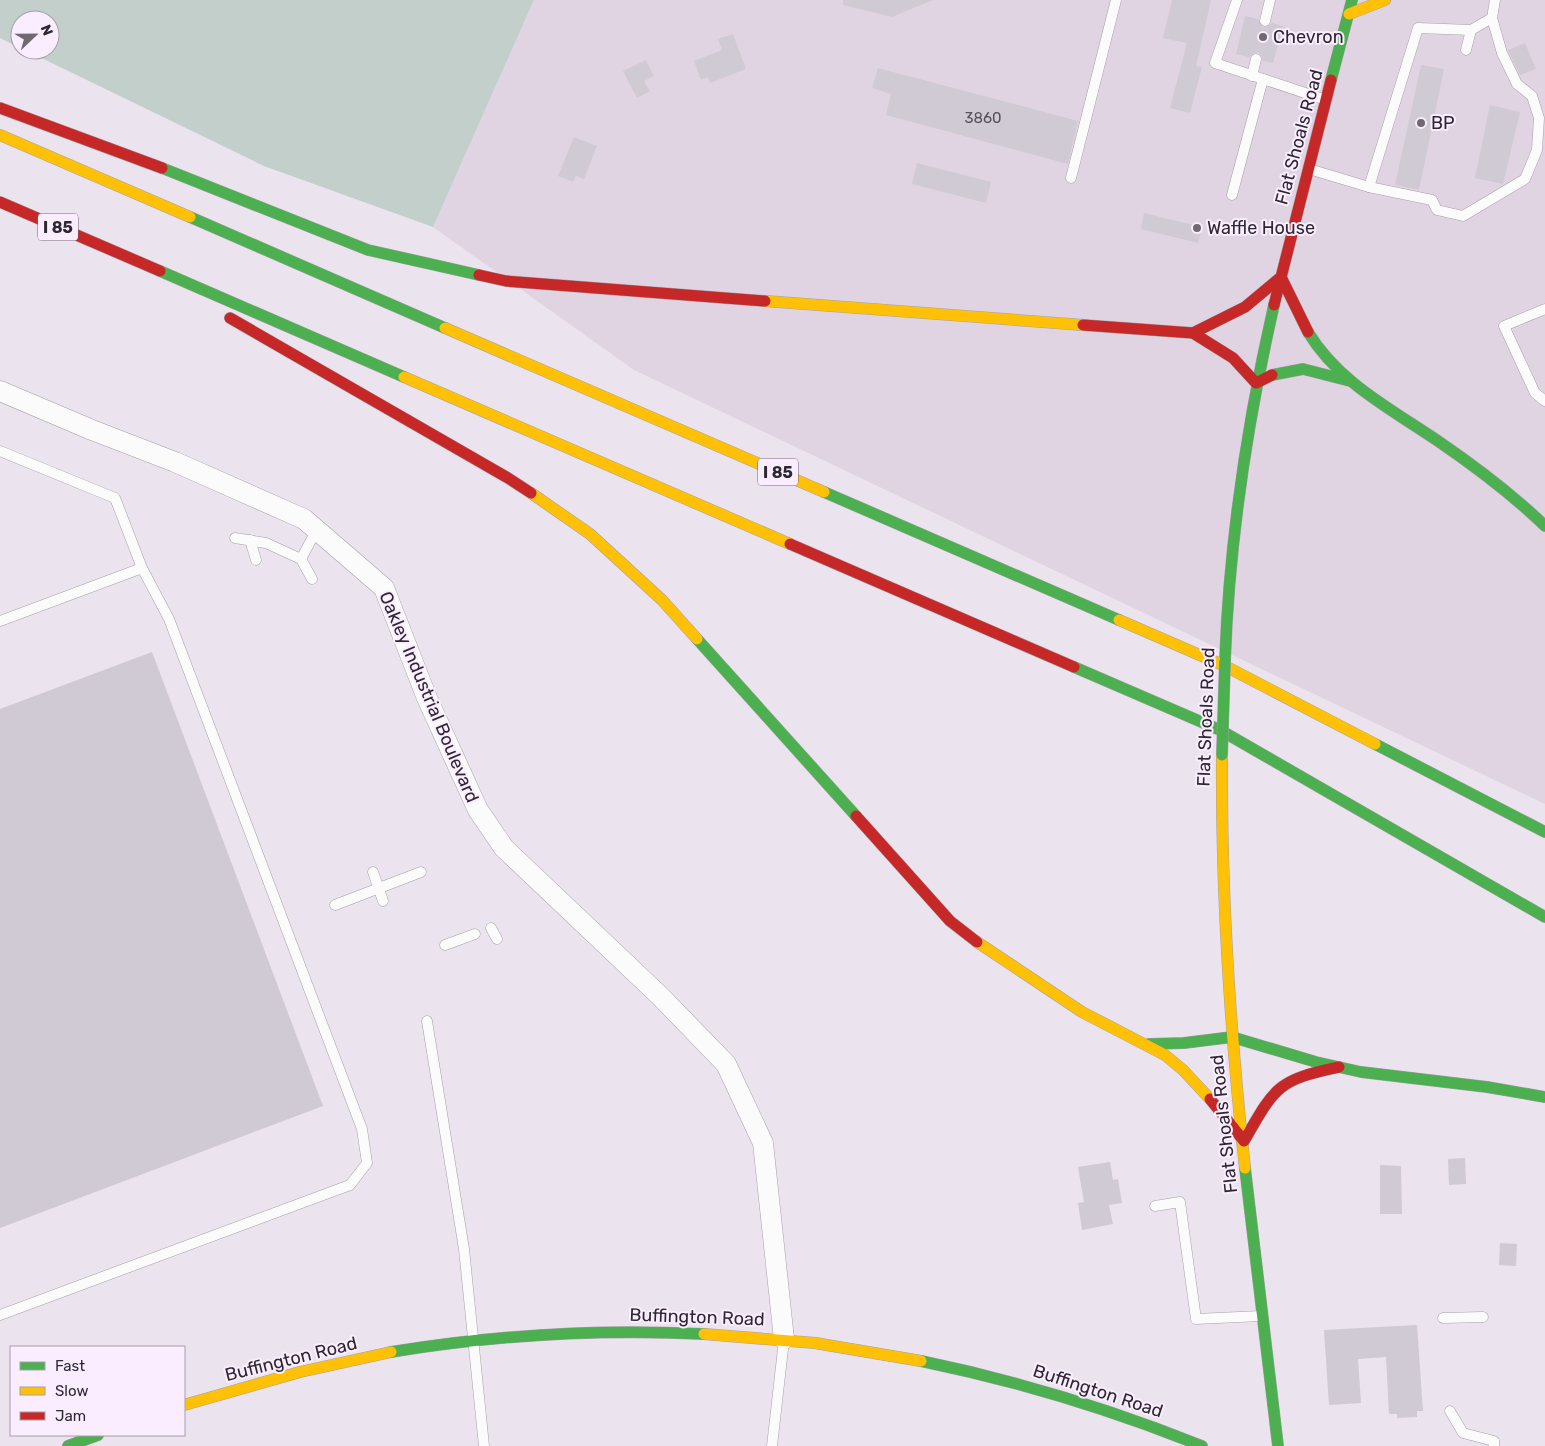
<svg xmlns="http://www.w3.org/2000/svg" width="1545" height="1446" viewBox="0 0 1545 1446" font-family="Rubik,sans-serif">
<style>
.commercial{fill:#e1d4e2}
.green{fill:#c2cfca}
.building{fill:#d0cad4}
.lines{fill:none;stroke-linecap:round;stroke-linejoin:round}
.lane-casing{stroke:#a6a0a7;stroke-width:11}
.street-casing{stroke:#a6a0a7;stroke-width:21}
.fast-casing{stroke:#a6a0a7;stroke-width:12}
.slow-casing{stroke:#a6a0a7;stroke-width:12}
.jam-casing{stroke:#a6a0a7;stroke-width:12}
.lane{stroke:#fcfbfc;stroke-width:10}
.street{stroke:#fcfbfc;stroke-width:20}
.fast{stroke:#4caf50;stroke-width:11}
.slow{stroke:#ffc107;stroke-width:11}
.jam{stroke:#c62828;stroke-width:11}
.fast-bridge-casing{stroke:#a6a0a7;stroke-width:12;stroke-linecap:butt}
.fast-bridge{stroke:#4caf50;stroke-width:11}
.poi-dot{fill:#706972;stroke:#faedff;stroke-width:2}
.labels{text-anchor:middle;stroke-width:4;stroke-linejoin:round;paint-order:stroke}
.number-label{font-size:15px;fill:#565159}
.shield{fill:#faedff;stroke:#6a636d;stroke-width:1}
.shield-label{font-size:16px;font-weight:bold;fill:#2d282f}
.poi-label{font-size:18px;fill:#2d282f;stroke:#faedff;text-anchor:start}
.street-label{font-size:18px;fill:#2d282f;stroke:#faedff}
</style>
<rect width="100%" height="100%" fill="#ebe3ed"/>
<path class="commercial" d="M534,0H1545V804L634,370L433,227Z"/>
<path class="green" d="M0,0H534L433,227L264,166L25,50H50V20H20V48L0,38Z"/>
<g class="building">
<path d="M843,0H933L892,17L843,5Z"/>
<path d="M1172,0H1211L1196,66L1202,67L1190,113L1170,108L1187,43L1163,38Z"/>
<path d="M1245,16L1258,19L1263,28L1267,27L1272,23L1283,26L1273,63L1263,61L1262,57L1258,52L1254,53L1249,57L1236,54Z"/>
<path d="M733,34L746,69L710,83L708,77L701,80L694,61L722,50L718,39Z"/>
<path d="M1525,43L1536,69L1520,75L1508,50Z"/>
<path d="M646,60L654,76L644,81L650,91L637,98L623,71Z"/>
<path d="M1421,65L1444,69L1419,190L1395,185Z"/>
<path d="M878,68L1078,121L1068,164L886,115L891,94L872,88Z"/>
<path d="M1490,105L1520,112L1503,184L1475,178Z"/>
<path d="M574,137L597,146L584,179L576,176L573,182L558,176Z"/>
<path d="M917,163L991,182L986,203L912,184Z"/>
<path d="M1144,213L1202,227L1198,243L1141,229Z"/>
<path d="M152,652L323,1106L0,1228V709Z"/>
<path d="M1465,1158L1466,1184L1449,1185L1448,1159Z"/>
<path d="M1110,1162L1113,1180L1118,1179L1122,1203L1109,1205L1113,1224L1082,1230L1078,1203L1084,1202L1078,1167Z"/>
<path d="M1380,1165L1401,1166L1402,1214H1380Z"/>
<path d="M1500,1243L1517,1244L1516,1266L1499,1265Z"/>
<path d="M1417,1325L1423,1411H1417V1417L1397,1418V1414H1389L1386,1357L1358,1359L1361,1403L1329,1405L1324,1330Z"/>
</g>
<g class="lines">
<g class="lane-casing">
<g id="lane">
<path d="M1237,0L1215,63L1326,100"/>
<path d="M1265,21L1270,0"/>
<path d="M1466,50L1471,30"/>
<path d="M1252,76L1256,59"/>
<path d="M1309,169L1369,187L1432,200L1437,210L1463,216L1525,179L1537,150L1539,118L1532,96L1517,84L1502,53L1492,18"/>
<path d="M1071,178L1116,0"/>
<path d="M1369,187L1418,28L1471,30L1492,18L1495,0"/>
<path d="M1232,195L1263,79"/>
<path d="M1545,309L1504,326L1535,393L1545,401"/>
<path d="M0,451L115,498L142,568L169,619L362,1129L367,1163L350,1185L0,1315"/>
<path d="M235,538L266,543L301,559L312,579"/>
<path d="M250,540L256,560"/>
<path d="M301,559L317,529"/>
<path d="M0,621L142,568"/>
<path d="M373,872L383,901"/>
<path d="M335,905L421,872"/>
<path d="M491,928L497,939"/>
<path d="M445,945L475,934"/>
<path d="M427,1021L464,1249L484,1446"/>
<path d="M1155,1206L1180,1202L1196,1319L1261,1316"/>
<path d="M1443,1318L1483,1317"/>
<path d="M1450,1411L1463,1433L1494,1441V1446"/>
<path d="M772,1446L784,1340"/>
</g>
</g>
<g class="street-casing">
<path id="street" d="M0,391L92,430L175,462L304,519L384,588L427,698L478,810L504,848L660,996L726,1064L763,1143L784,1339"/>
</g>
<g class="fast-casing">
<g id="fast">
<path d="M1331,80L1352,0"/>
<path d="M162,168L368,250L479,275"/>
<path d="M190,217L445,328"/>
<path d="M160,271L404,377"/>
<path d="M1308,332C1338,382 1391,409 1438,441C1476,467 1512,494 1545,526"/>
<path d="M1272,375L1303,369L1350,381"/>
<path d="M824,492L1119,620"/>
<path d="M697,639L856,816"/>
<path d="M1225,661C1229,544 1248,419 1274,305"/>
<path d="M1074,667L1220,730L1545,917"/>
<path d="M1375,744L1545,832"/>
<path d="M1149,1044L1184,1043L1232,1037L1316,1062L1361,1072L1487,1087L1545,1097"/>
<path d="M1245,1168L1278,1446"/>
<path d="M391,1352C494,1335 599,1329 704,1334"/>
<path d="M921,1361C1018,1381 1110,1409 1202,1446"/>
<path d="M68,1446L98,1435"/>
</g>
</g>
<g class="slow-casing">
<g id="slow">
<path d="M1349,14L1385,0"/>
<path d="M0,135L190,217"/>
<path d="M765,301L1083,325"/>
<path d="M445,328L824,492"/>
<path d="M404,377L790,544"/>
<path d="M531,493L590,534L662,600L697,639"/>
<path d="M1119,620L1225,666L1375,744"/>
<path d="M1222,755C1221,893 1230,1030 1245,1168"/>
<path d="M977,942L1082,1012L1165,1055L1183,1070L1210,1099"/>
<path d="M704,1334L815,1343L921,1361"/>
<path d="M184,1405L300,1372L391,1352"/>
</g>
</g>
<g class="jam-casing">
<g id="jam">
<path d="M0,108L162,168"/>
<path d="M0,202L160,271"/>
<path d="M479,275L506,281L765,301"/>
<path d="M1274,305L1331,80"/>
<path d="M230,318L508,478L531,493"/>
<path d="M1083,325L1193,333L1233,358L1256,383L1272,375"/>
<path d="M1193,333L1245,307L1281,277L1308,332"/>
<path d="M790,544L1074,667"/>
<path d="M856,816L950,921L977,942"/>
<path d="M1210,1099L1244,1141C1275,1087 1277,1080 1339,1067"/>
</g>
</g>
<use href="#lane" class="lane"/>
<use href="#street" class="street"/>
<use href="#fast" class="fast"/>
<use href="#slow" class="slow"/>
<use href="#jam" class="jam"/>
<g class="fast-bridge-casing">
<path id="fast-bridge" d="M1222,755L1225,661"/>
</g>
<use href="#fast-bridge" class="fast-bridge"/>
</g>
<g class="poi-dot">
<circle cx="1263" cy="37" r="5"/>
<circle cx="1421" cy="123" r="5"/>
<circle cx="1197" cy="228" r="5"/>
</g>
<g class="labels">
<g class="number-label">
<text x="983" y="123">3860</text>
</g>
<g class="shield">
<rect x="38" y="213.5" width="40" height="27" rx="4"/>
<rect x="758" y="458.5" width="40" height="27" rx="4"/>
</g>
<g class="shield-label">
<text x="58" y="233">I 85</text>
<text x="778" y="478">I 85</text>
</g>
<g class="poi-label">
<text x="1273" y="43">Chevron</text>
<text x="1431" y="129">BP</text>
<text x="1207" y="234">Waffle House</text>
</g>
<g class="street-label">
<text transform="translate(1299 137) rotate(-75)" y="6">Flat Shoals Road</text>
<text transform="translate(429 697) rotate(67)" y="6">Oakley Industrial Boulevard</text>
<text transform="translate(1206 717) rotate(-88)" y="6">Flat Shoals Road</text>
<text transform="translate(1224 1124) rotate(-96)" y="6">Flat Shoals Road</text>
<text transform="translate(697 1317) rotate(2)" y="6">Buffington Road</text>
<text transform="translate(291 1359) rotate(-14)" y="6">Buffington Road</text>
<text transform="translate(1098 1391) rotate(18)" y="6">Buffington Road</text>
</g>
</g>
<rect x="10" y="1346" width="175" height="90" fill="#faedff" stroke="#a89eac"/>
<rect x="20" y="1362" width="25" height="8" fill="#4caf50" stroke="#a89eac"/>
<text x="55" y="1371" font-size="15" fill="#2d282f">Fast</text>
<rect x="20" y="1387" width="25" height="8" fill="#ffc107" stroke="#a89eac"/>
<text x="55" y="1396" font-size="15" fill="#2d282f">Slow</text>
<rect x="20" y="1412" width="25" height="8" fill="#c62828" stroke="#a89eac"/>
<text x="55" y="1421" font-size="15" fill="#2d282f">Jam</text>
<g transform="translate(35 35) rotate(68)"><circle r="24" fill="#faedff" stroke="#a89eac"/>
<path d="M0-4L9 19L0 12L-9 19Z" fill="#706972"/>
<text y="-8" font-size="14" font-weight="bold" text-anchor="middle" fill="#2d282f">N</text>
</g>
</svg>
